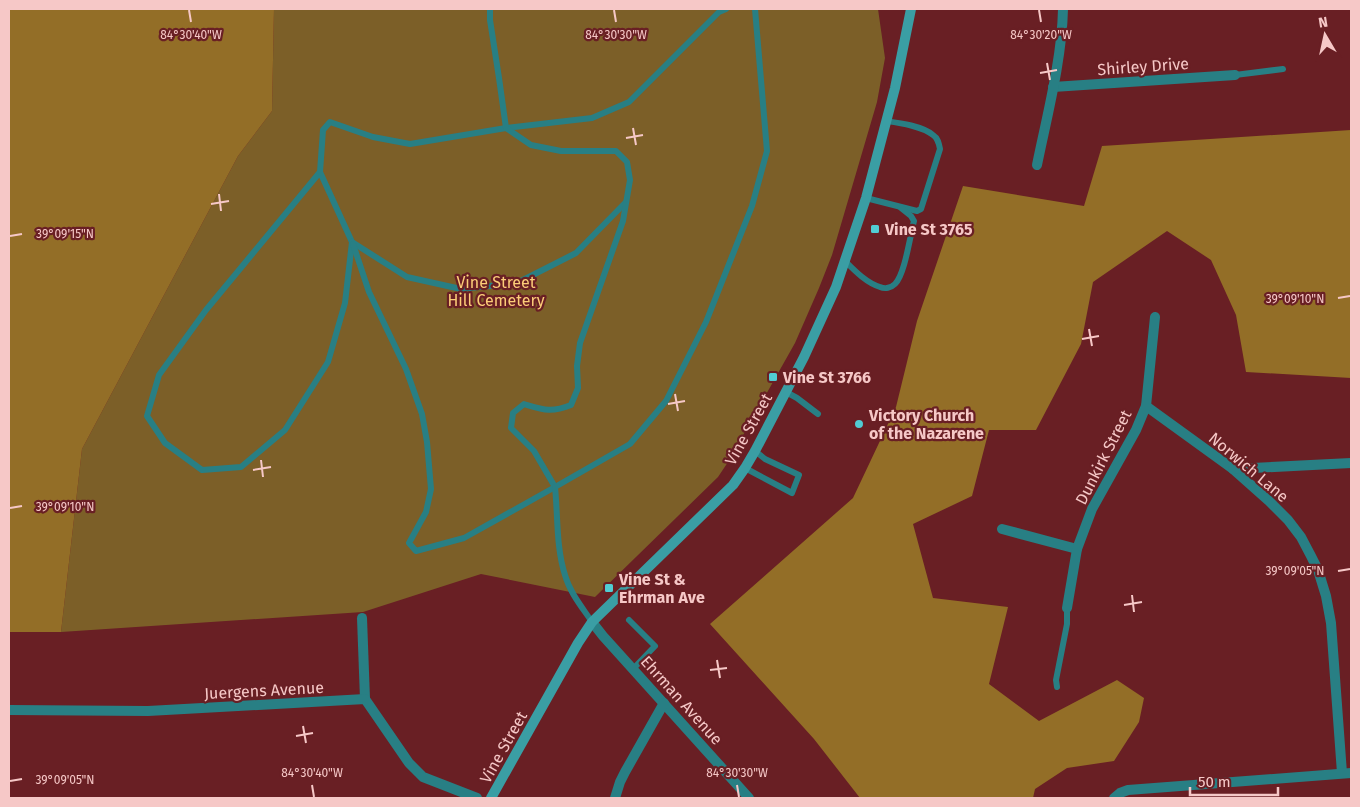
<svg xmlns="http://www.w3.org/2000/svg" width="1360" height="807" viewBox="0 0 1360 807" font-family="'Fira Sans',sans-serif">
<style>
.green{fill:#7c5f28}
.forest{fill:#936e27}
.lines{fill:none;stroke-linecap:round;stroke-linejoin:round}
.lane{stroke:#287f84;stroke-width:6}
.street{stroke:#287f84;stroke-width:10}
.secondary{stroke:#3a9ea4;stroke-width:10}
.ticks{fill:none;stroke:#f6c8c7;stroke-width:2}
.poi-dot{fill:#51ccd3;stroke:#691f24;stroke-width:2}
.labels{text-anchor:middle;stroke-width:4.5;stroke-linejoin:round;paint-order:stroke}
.street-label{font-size:16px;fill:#f6c8c7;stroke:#691f24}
.poi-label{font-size:16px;font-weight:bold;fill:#f6c8c7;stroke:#691f24;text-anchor:start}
.park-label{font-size:16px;fill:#fccd78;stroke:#691f24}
.ticks-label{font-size:12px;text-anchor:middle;fill:#f6c8c7;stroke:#691f24;stroke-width:4.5;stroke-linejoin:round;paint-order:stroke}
</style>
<rect width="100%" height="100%" fill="#691f24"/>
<path class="green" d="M274,9H878L885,58L877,102L832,255L819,288L795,343L728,462L718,477L595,597L481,574L363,612L61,632L82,449L238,156L272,111Z"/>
<g class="forest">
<path d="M9,9H274L272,111L238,156L82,449L61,632H9Z"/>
<path d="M1351,130V378L1246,372L1236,315L1211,260L1167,231L1093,282L1081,344L1036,430H989L972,496L913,524L933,598L1008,607L989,684L1039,721L1117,680L1144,698L1139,722L1114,761L1067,768L1035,789L1033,798H860L814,739L710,624L853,498L896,407L917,321L963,186L1084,206L1102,146Z"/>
</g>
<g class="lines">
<g class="lane">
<path d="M1235,75L1283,69"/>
<path d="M320,172L206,310L159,375L147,416L165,443L202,470L241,467L285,430L328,362L345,303L352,242L320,172L323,130L330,122L373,137L410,144L506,128L592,118L629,102L719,12L726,9"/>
<path d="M866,198L917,211L921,209L940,149C939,144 938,138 933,135C922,126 900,123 886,121"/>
<path d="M352,242L407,277L461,289L517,283L576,253L626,202"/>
<path d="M353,244L369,292L406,369L422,414L427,442L431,489L426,512L409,543L416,551L464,538L555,487L534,451L511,428L513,413L524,404C544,410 551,413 571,405L578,388L577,366L580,343L623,221L630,180L627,162L616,151H561L531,145L506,128L499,78L490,20V9"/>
<path d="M846,262C856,272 867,283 880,287C885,289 891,288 895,284C905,274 910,236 914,221L911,216L901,208"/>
<path d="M786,392L797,398L818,414"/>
<path d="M745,468L792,493L799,475L765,459L755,451"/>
<path d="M629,620L655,646L633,669"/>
<path d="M592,622C582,607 570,593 565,575C556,547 558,516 555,487L630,444L666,401L706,322L752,206L767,151L755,9"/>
<path d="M1057,687L1056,680L1067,624V608"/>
</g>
<g class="street">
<path d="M1053,87L1235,75"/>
<path d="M1037,165C1047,116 1062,59 1063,9"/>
<path d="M1146,406L1233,469L1269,501L1288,520L1301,537L1311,556L1318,570L1326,596L1331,623L1342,773"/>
<path d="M1233,469L1351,463"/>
<path d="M1002,529L1077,549"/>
<path d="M1067,608L1077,549L1092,509L1136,430L1146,406L1155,317"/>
<path d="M362,618L365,699"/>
<path d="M592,622L603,636L749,798"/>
<path d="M9,710L148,711L365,699L409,763L423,777L477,798"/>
<path d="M615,798L620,782L625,772L664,703"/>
<path d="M1114,798L1120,793L1128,790L1351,773"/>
</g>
<path class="secondary" d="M491,798L578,643L592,622L733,485L745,468L755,451L804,357L836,287L866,198L895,88L911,9"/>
</g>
<path class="ticks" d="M189,10L191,22M614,10L616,22M1039,10L1041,22M1047,63L1050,80M1040,73L1057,70M633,128L636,145M626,138L643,135M219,194L221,211M211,204L229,201M10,236L22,234M1338,298L1350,296M1089,329L1092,346M1082,339L1099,336M675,394L678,411M668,404L685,401M261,460L263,477M253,470L271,467M10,508L22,506M1338,571L1350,569M1132,595L1134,612M1124,605L1142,602M717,660L720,678M710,670L727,668M303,726L306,743M296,736L313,733M10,781L22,779M312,785L314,797M737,785L739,797"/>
<g class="poi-dot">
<rect x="870" y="224" width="10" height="10" rx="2.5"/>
<rect x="768" y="372" width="10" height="10" rx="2.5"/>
<circle cx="859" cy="424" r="5"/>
<rect x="604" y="583" width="10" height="10" rx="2.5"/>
</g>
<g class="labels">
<g class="street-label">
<text transform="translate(1143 66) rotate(-4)" y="6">Shirley Drive</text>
<text transform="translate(748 429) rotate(-61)" y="6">Vine Street</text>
<text transform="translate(1103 457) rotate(-63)" y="6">Dunkirk Street</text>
<text transform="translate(1249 467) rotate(40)" y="6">Norwich Lane</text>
<text transform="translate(264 690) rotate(-3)" y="6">Juergens Avenue</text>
<text transform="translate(682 700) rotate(48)" y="6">Ehrman Avenue</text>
<text transform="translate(503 747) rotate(-61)" y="6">Vine Street</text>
</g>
<g class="poi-label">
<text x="885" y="235">Vine St 3765</text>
<text x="783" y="383">Vine St 3766</text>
<text x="869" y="421">Victory Church<tspan x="869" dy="18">of the Nazarene</tspan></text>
<text x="619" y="585">Vine St &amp;<tspan x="619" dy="18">Ehrman Ave</tspan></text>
</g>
<g class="park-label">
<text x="496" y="288">Vine Street<tspan x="496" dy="18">Hill Cemetery</tspan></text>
</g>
</g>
<g class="ticks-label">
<text x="191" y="39">84°30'40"W</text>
<text x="616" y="39">84°30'30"W</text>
<text x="1041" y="39">84°30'20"W</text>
<text x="65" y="238">39°09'15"N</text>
<text x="1295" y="303">39°09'10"N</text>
<text x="65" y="511">39°09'10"N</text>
<text x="1295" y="575">39°09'05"N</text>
<text x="312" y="777">84°30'40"W</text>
<text x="737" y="777">84°30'30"W</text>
<text x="65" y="784">39°09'05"N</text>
</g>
<rect width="1360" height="807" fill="none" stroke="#f6c8c7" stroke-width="20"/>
<g transform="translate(1325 35) rotate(351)" stroke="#691f24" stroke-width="4" paint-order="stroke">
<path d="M0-4L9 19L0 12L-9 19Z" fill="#f6c8c7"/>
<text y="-8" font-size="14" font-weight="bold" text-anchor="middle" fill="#f6c8c7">N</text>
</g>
<path d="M1190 787v8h88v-8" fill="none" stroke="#f6c8c7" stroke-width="2.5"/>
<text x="1198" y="787" font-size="15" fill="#f6c8c7" stroke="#691f24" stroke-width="4" paint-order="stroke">50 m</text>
</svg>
